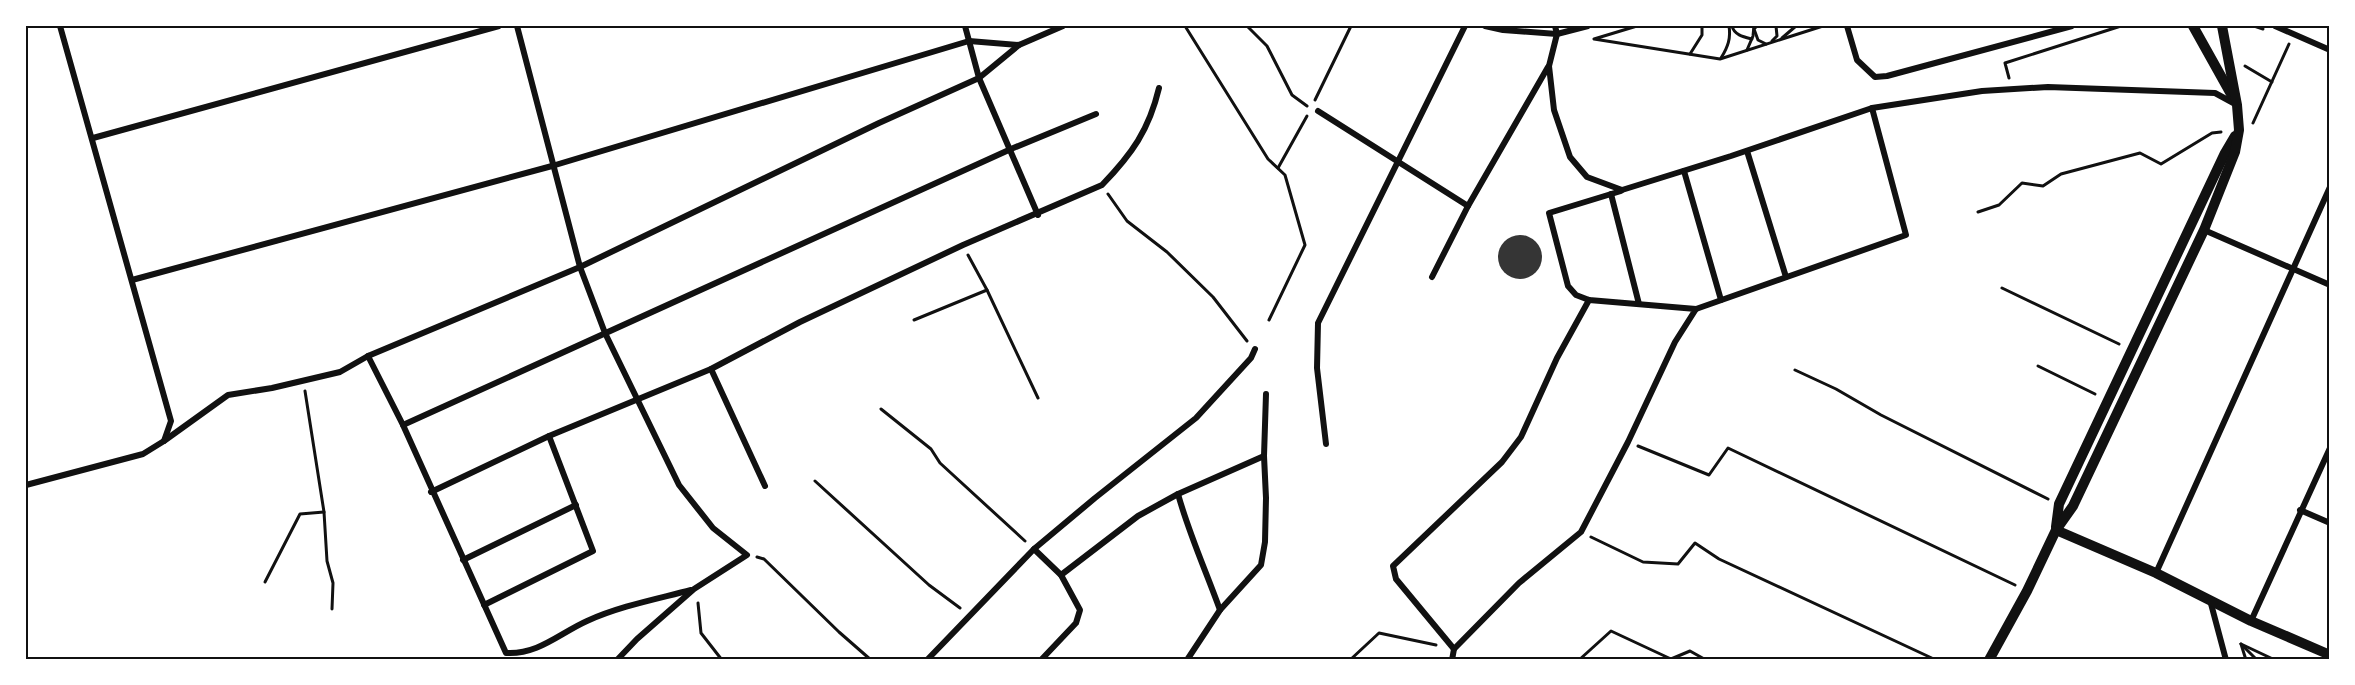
<svg xmlns="http://www.w3.org/2000/svg" width="2355" height="685" viewBox="0 0 2355 685" font-family="Cabin,sans-serif">
<style>
.building{fill:#353535}
.lines{fill:none;stroke-linecap:round;stroke-linejoin:round}
.path{stroke:#111;stroke-width:3}
.minor{stroke:#111;stroke-width:6}
.tertiary{stroke:#111;stroke-width:10}
.neatline{fill:none;stroke:#111;stroke-width:2}
</style>
<rect width="100%" height="100%" fill="#fff"/>
<circle class="building" cx="1520" cy="257" r="22"/>
<g class="lines">
<g class="path">
<path d="M1185,26L1268,159L1285,175L1305,245L1269,320"/>
<path d="M1247,26L1267,46L1292,95L1307,106"/>
<path d="M1637,26L1594,39L1720,59L1823,26"/>
<path d="M1732,26C1734,35 1744,37 1752,39"/>
<path d="M1757,26L1754,29L1758,40L1766,44"/>
<path d="M2254,26L2263,29"/>
<path d="M1782,38L1796,26"/>
<path d="M1772,41L1777,36L1776,26"/>
<path d="M1747,50L1753,36L1754,26"/>
<path d="M1690,54L1702,35V26"/>
<path d="M1721,58C1728,47 1731,38 1729,26"/>
<path d="M2245,66L2272,82"/>
<path d="M2009,78L2005,63L2121,26"/>
<path d="M1315,100L1351,26"/>
<path d="M2253,123L2289,44"/>
<path d="M1278,168L1307,116"/>
<path d="M1108,194L1127,221L1167,252L1213,297L1247,341"/>
<path d="M1978,212L1999,205L2022,183L2043,186L2061,174L2140,153L2161,164L2212,133L2221,132"/>
<path d="M968,255L987,290L1038,398"/>
<path d="M2002,288L2119,344"/>
<path d="M914,320L987,290"/>
<path d="M2038,366L2095,394"/>
<path d="M1795,370L1836,389L1881,415L2048,499"/>
<path d="M305,391L324,512L327,561L333,583L332,609"/>
<path d="M881,409L931,449L940,463L1025,541"/>
<path d="M1638,446L1709,475L1728,448L2015,585"/>
<path d="M815,481L929,585L960,608"/>
<path d="M1591,537L1643,562L1678,564L1695,543L1719,559L1936,660"/>
<path d="M757,557L764,559L839,632L871,660"/>
<path d="M265,582L300,514L324,512"/>
<path d="M698,603L701,633L722,660"/>
<path d="M2241,644L2275,660"/>
<path d="M2241,644L2246,660"/>
<path d="M2244,647L2257,660"/>
<path d="M1350,660L1379,633L1436,645"/>
<path d="M1579,660L1611,631L1671,659L1690,651L1706,660"/>
</g>
<g class="minor">
<path d="M60,26L171,421L164,441"/>
<path d="M517,26L580,267L605,333L679,485L713,528L747,555L694,589L637,639L617,660"/>
<path d="M965,26L979,78L1038,215"/>
<path d="M1485,26L1503,30L1557,34L1588,26"/>
<path d="M1555,26L1557,34L1549,66L1554,110L1570,157L1587,177L1622,190L1731,156L1872,108L1982,91L2048,87L2215,93L2237,105"/>
<path d="M1847,26L1857,60L1875,77L1887,76L2072,26"/>
<path d="M2275,26L2330,50"/>
<path d="M1318,111L1468,206"/>
<path d="M93,138L499,26"/>
<path d="M1747,151L1786,277"/>
<path d="M1684,171L1721,300"/>
<path d="M1611,194L1639,304"/>
<path d="M2204,230L2330,285"/>
<path d="M1432,277L1468,206L1548,67"/>
<path d="M132,280L552,166L969,41L1019,45L1063,26"/>
<path d="M1696,309L1906,235L1872,108"/>
<path d="M368,356L403,425L506,653C538,655 560,633 587,621C620,606 657,599 691,590"/>
<path d="M711,369L765,486"/>
<path d="M403,425L1011,149L1096,114"/>
<path d="M1326,444L1317,368L1318,323L1465,26"/>
<path d="M26,485L143,454L164,441L228,395L272,388L340,372L368,356L580,267L879,123L979,78L1019,45"/>
<path d="M431,492L549,436L711,369L800,322L963,245L1102,185C1132,154 1149,130 1159,88"/>
<path d="M1178,494C1189,534 1206,571 1220,610"/>
<path d="M2300,510L2330,523"/>
<path d="M1034,549L1061,575L1080,610L1076,623L1041,660"/>
<path d="M463,560L576,505"/>
<path d="M2156,573L2330,187"/>
<path d="M1061,575L1138,516L1178,494L1264,456"/>
<path d="M2210,600L2226,660"/>
<path d="M484,605L593,551L549,436"/>
<path d="M2251,621L2330,448"/>
<path d="M1454,649L1396,579L1393,566L1502,462L1521,437L1557,358L1589,300"/>
<path d="M927,660L1034,549L1095,498L1196,418L1251,358L1255,349"/>
<path d="M1187,660L1220,610L1261,565L1265,542L1266,498L1264,456L1266,394"/>
<path d="M1452,660L1454,649L1519,583L1581,532L1628,442L1675,342L1696,309L1589,300L1576,295L1568,286L1549,213L1621,191"/>
</g>
<g class="tertiary">
<path d="M2193,26L2231,94"/>
<path d="M2056,527L2059,504L2225,153L2235,136"/>
<path d="M2056,530L2156,573L2251,621L2330,655"/>
<path d="M1989,660L2027,591L2056,530L2073,506L2204,230L2235,152L2239,130L2237,105L2222,26"/>
</g>
</g>
<rect width="2355" height="685" fill="none" stroke="#ffffff" stroke-width="54"/>
<rect x="27" y="27" width="2301" height="631" class="neatline"/>
</svg>
